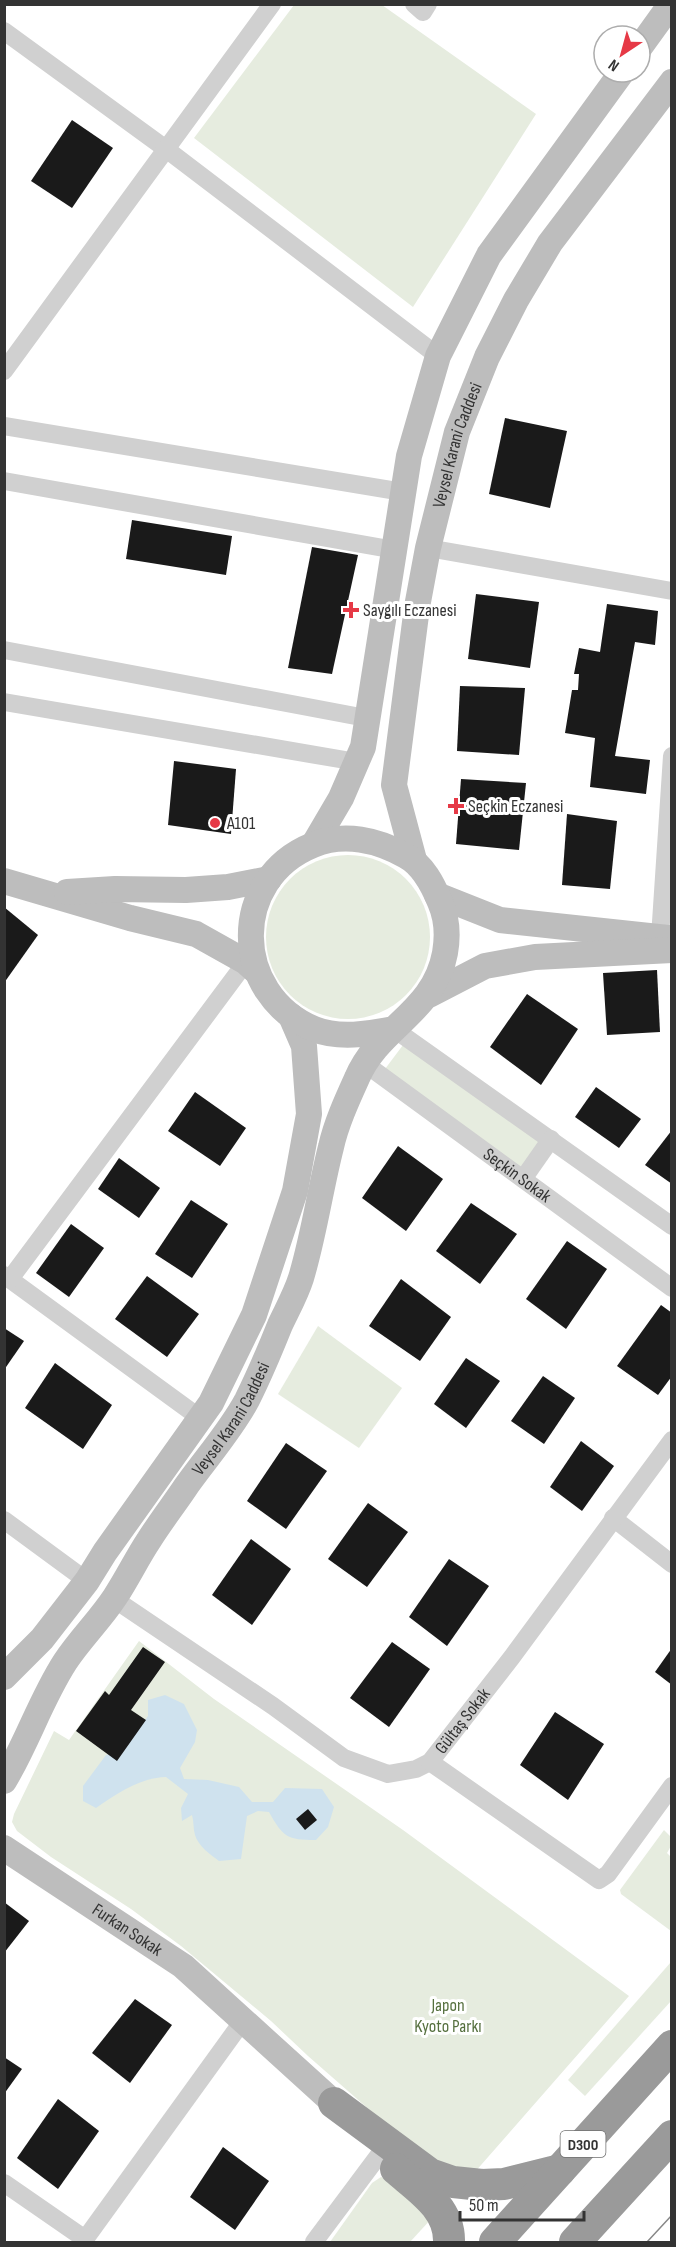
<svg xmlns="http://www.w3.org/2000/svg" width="676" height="2247" viewBox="0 0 676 2247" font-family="'Sofia Sans Condensed',sans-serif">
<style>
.green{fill:#e6ecdf}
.water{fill:#cfe2ee}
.building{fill:#1a1a1a}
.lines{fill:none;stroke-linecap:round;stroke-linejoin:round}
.street{stroke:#d0d0d0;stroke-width:18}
.secondary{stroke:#bdbdbd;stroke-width:26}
.highway{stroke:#9a9a9a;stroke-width:32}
.tram{stroke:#888;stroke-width:1.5}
.poi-dot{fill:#e63946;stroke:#fff;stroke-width:2}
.labels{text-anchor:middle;stroke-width:6;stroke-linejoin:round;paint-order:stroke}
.shield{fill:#fff;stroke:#707070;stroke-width:1.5}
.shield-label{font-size:16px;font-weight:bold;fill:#333}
.street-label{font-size:18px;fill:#333;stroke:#fff}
.poi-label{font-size:18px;fill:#333;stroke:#fff;text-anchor:start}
.park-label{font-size:18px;fill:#56703f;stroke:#fff}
</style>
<rect width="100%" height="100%" fill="#fff"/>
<g class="green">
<path d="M294,5H382L536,114L413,307L194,138Z"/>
<circle cx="348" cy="937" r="82"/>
<path d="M406,1041L541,1141L520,1171L382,1073Z"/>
<path d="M318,1326L402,1388L359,1448L278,1394Z"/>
<path d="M139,1641L214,1699L403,1830L629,1996L474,2173L441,2165L396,2133L308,2056L271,2021L181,1946L131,1909L51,1857L17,1831L12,1822L14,1814L54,1731L69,1740Z"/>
<path d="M664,1830L671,1837V1846L667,1853L671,1857V1931L621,1894L620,1890Z"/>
<path d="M671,1962V2001L585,2096L568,2080Z"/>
<path d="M381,2177L386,2179L432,2218L410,2242H330L372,2183Z"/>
</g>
<path class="water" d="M165,1695L184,1704L197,1730L195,1742L180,1768L184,1779L208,1780L239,1787L252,1802H273L285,1788L322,1789L334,1807L328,1827L316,1840C287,1840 283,1837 269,1812L258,1811L247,1816L241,1859L219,1861C211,1855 198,1846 195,1835C193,1828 194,1822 192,1815L182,1821L181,1808L188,1794L166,1777C139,1778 118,1793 96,1808L83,1801V1786L106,1755L123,1752L148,1716V1700Z"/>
<g class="building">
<path d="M72,120L113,148L72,208L31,181Z"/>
<path d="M505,418L567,431L550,508L489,494Z"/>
<path d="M132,520L232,536L226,575L126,559Z"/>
<path d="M312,547L358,555L332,674L288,668Z"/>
<path d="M476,594L539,602L530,668L468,659Z"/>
<path d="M607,604L658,611L655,645L635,642L615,756L650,760L646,794L590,787L595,738L565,733L572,690H578L579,674H574L579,648L600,652Z"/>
<path d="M460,686L525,688L519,755L457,751Z"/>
<path d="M174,761L236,769L231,834L168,825Z"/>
<path d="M461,779L526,783L519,850L456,844Z"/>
<path d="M567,814L617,821L610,889L562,885Z"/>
<path d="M4,907L38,935L4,983Z"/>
<path d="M657,970L660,1032L607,1035L603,973Z"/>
<path d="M527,994L578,1029L541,1085L490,1047Z"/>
<path d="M596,1087L641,1119L619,1148L575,1117Z"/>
<path d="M195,1092L246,1128L220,1166L168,1131Z"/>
<path d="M672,1130V1184L645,1165Z"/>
<path d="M398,1146L443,1179L406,1231L362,1198Z"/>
<path d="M119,1158L160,1188L139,1218L98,1189Z"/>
<path d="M191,1200L228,1224L192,1278L155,1254Z"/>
<path d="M471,1203L517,1234L480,1284L436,1251Z"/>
<path d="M71,1224L104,1248L69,1297L36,1273Z"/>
<path d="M567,1241L607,1269L566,1329L526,1299Z"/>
<path d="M147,1276L199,1314L167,1357L115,1319Z"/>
<path d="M401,1279L451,1317L420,1361L369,1326Z"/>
<path d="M661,1305L672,1313V1376L658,1395L617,1366Z"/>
<path d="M4,1328L24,1341L4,1370Z"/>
<path d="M466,1358L500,1381L466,1428L434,1404Z"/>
<path d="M55,1363L112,1405L83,1449L25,1408Z"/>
<path d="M543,1376L575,1398L544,1444L511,1421Z"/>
<path d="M581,1441L614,1466L582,1511L550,1487Z"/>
<path d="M286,1443L327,1471L286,1529L247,1501Z"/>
<path d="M368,1503L408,1532L367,1587L328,1559Z"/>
<path d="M251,1539L291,1569L252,1625L212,1595Z"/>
<path d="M449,1559L489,1586L447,1646L409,1617Z"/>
<path d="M392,1642L430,1669L389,1727L350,1698Z"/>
<path d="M143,1647L165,1662L131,1710L146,1720L117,1761L76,1731L105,1691L109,1695Z"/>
<path d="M672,1648V1685L655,1672Z"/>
<path d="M555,1712L604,1744L568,1800L520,1765Z"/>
<path d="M308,1809L317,1820L305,1830L296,1819Z"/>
<path d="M4,1902L29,1921L4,1953Z"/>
<path d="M135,1999L172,2025L130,2083L92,2053Z"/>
<path d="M4,2057L22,2069L4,2094Z"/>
<path d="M58,2099L99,2131L58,2189L17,2158Z"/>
<path d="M223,2147L269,2181L235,2230L190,2197Z"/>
</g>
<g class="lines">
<g class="street">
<path d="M414,4L423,12L428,4"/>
<path d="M4,31L166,149L438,356"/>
<path d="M4,371L272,4"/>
<path d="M4,426L403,492"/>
<path d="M4,481L395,550"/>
<path d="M428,548L672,591"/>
<path d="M4,650L366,718"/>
<path d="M4,702L357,762"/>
<path d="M660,937L672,756"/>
<path d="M394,1029L672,1226"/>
<path id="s1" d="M364,1063L672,1288"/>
<path d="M523,1179L551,1139"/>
<path d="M4,1275L200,1418"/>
<path d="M10,1279L246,962"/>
<path d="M613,1518L672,1564"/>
<path d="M4,1520L87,1581"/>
<path id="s2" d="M114,1599L273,1706L344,1758L388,1774L416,1769L430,1762L512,1657L672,1440"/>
<path d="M430,1762L599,1880L608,1874L672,1786"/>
<path d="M4,2183L85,2239"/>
<path d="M83,2242L242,2022"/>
<path d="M314,2242L379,2155"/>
</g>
<g class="secondary">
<path d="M640,47L671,4"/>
<path d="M314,844L341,798L363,747L409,456L438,356L489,255L622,72"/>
<path id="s3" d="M414,860L394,785L417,607L428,548L457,432L487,357L516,300L550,243L672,82"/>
<path d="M4,881L130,918L196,934L246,962L256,971"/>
<path d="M67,892L115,889L186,890L228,887L269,879"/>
<path d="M437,895L500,920L668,938"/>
<path d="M429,995L485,966L535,957L672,950"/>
<path d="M4,1677L42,1639L87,1581L105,1552L211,1403L254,1315L295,1191L309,1114L304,1046L291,1016"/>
<path id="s4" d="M4,1781C27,1743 41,1699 65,1662C80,1639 100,1620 115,1597C127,1579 137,1558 149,1540C161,1521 175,1503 187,1485C207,1457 231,1430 247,1400C259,1376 270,1350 280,1325C287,1310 296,1294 301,1278C314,1235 320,1190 331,1147C336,1124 347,1100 357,1078C379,1026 434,1013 445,953C448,936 447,918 440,902C433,885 423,865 406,856C378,840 344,832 313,845C229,879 231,994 314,1029C339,1039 368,1034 394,1029"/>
<path id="s5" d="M4,1848L183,1966L334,2103"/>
</g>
<g class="highway">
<path d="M334,2103L430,2174L453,2182L482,2185L504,2184L560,2170"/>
<path d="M396,2169C419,2189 450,2208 449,2242"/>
<path d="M495,2242L672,2046"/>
<path d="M575,2242L672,2136"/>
</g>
<path class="tram" d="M647,2242L672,2215"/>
</g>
<g class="poi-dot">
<path d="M348 601h6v6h6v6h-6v6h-6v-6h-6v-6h6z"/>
<path d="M453 797h6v6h6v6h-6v6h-6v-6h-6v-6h6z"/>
<circle cx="215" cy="823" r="6"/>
</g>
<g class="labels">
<rect class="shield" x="560.5" y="2131" width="45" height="26" rx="4.5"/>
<g class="shield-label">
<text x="583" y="2150">D300</text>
</g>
<g class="street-label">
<text dy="6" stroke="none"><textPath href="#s3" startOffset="424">Veysel Karani Caddesi</textPath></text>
<text dy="6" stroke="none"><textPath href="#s1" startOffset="190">Seçkin Sokak</textPath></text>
<text dy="6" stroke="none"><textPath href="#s4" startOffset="429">Veysel Karani Caddesi</textPath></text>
<text dy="6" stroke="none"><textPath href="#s2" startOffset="423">Gültaş Sokak</textPath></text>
<text dy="6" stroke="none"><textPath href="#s5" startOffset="148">Furkan Sokak</textPath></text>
</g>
<g class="poi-label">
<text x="363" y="616">Saygılı Eczanesi</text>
<text x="468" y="812">Seçkin Eczanesi</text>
<text x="227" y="829">A101</text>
</g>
<g class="park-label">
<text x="448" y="2011">Japon<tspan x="448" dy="21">Kyoto Parkı</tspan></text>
</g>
</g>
<rect width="676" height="2247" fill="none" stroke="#333333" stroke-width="12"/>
<g transform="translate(622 54) rotate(216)"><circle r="28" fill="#ffffff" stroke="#adadad" stroke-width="1.5"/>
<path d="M0-4.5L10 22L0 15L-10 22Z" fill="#e63946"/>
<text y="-9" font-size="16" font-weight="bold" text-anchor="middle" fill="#333333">N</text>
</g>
<path d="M460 2211v9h124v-9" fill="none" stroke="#333333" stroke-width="3"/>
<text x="469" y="2211" font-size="18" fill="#333333" stroke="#ffffff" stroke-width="4.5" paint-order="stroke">50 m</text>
</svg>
